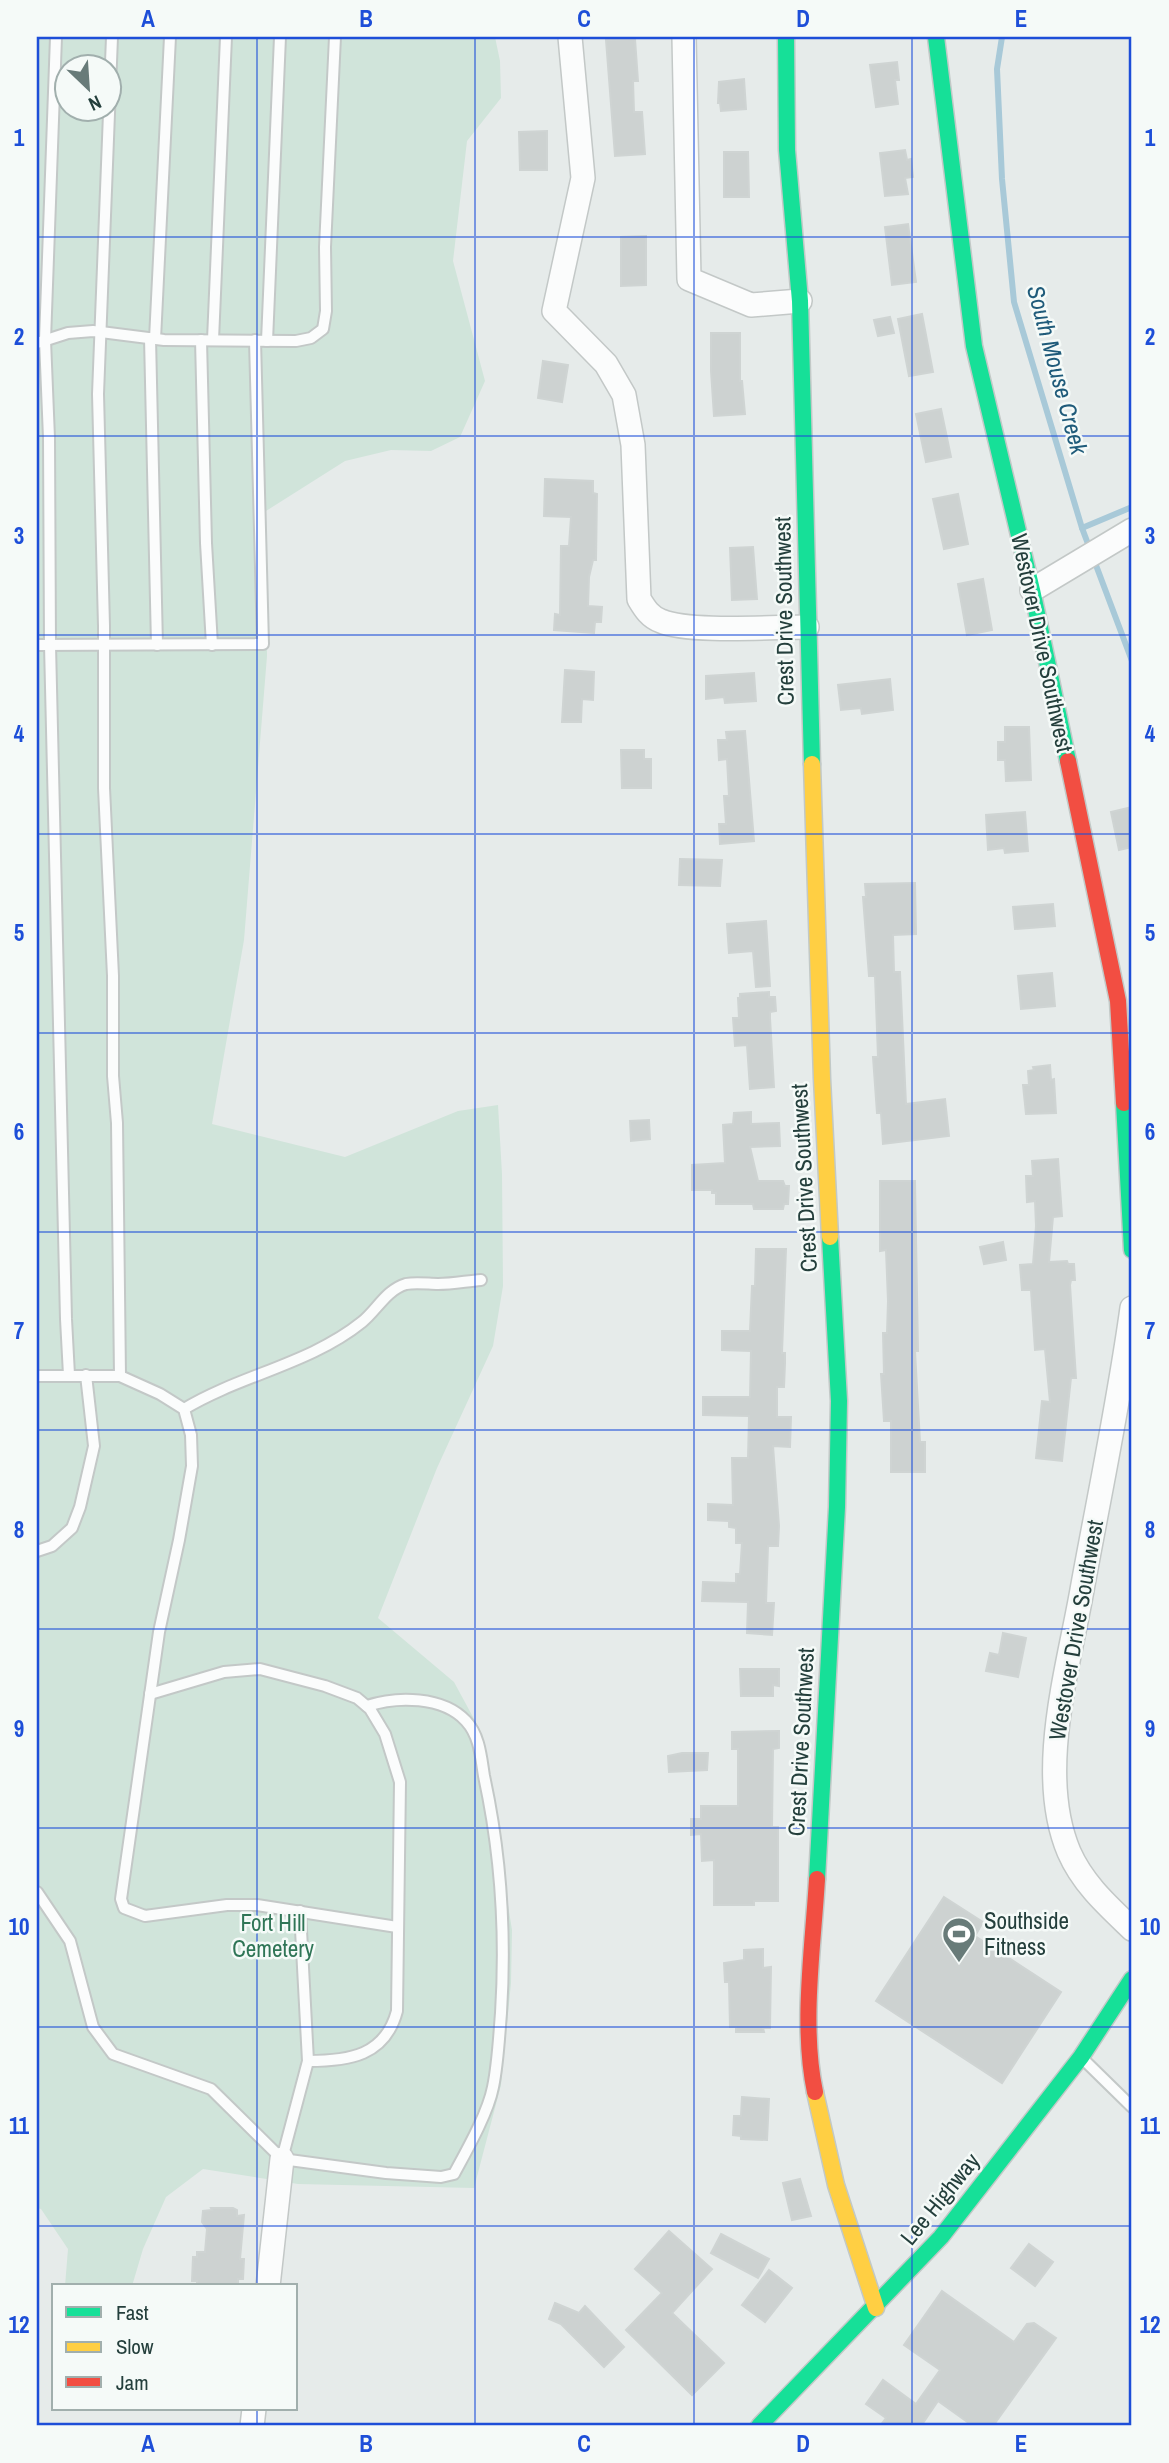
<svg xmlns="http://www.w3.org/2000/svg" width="1169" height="2463" viewBox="0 0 1169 2463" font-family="'Archivo Narrow',sans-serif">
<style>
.green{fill:#d0e4da;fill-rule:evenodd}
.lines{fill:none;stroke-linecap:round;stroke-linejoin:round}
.stream{stroke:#a8c9d8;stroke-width:6}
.building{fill:#cdd2d1;stroke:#cfd4d3;stroke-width:2}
.lane-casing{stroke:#c3c8c7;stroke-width:14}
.street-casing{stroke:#c3c8c7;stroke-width:26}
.fast-casing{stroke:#c2c9c7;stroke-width:19}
.slow-casing{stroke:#c2c9c7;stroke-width:19}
.jam-casing{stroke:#c2c9c7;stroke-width:19}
.lane{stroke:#fbfcfc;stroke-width:10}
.street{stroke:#fbfcfc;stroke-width:23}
.fast{stroke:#16e098;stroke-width:16}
.slow{stroke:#ffcf43;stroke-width:16}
.jam{stroke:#f24e42;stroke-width:16}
.grid{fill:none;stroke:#1d4ed8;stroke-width:2;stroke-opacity:0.55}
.labels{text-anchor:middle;stroke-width:5;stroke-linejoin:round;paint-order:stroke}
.street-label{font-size:23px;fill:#243f3c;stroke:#f5faf8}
.poi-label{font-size:23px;fill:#243f3c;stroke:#f5faf8;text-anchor:start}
.park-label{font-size:23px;fill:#2f7556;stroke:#f5faf8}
.water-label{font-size:24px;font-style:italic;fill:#1f5b7a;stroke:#f5faf8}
.neatline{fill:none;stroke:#1d4ed8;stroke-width:2.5}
.grid-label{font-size:23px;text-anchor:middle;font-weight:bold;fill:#1d4ed8}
</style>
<rect width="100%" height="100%" fill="#e6ebea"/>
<path class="green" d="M37,37H495L500,61L501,98L467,141L453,261L485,381L460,437L431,451L391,450L345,461L266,511L267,656L244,940L212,1124L345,1157L458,1111L498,1105L502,1174L503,1286L493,1346L437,1468L378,1618L454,1682L480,1730L512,1930L511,1983L501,2085L474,2188L298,2184L203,2169L166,2197L143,2249L132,2286H65L68,2249L41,2209L37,2208ZM66,66H108V108H66Z"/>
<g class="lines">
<g class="stream">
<path d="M1002,37L997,69L1002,179L1014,302L1082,528L1132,661"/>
<path d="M1082,528L1132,507"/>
</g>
</g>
<g class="building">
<path d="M635,39L638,81H633L634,112H642L645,154L615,156L606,40Z"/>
<path d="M897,62L899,80H895L898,104L876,107L870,65Z"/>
<path d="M744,79L746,109L721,111L720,103H718L719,82Z"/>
<path d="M547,131V170H520L519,132Z"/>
<path d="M905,150L907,160L911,159L913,177L905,178L908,194L885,196L880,153Z"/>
<path d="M724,152H748L749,197H724Z"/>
<path d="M908,224L916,282L892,285L885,227Z"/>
<path d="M646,236V285L621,286V237Z"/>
<path d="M922,314L933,372L909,376L898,319Z"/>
<path d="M890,317L894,333L878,336L874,320Z"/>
<path d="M711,333H740V381H742L745,414L714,416L711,371Z"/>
<path d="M543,361L568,365L562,402L538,398Z"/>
<path d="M941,409L951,457L926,462L916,414Z"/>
<path d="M545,479L593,481V493L597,494L596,560H593L589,577L588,606L602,607L601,622H595L594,633L554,630L555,614L560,615L561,546H569L571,517L544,516Z"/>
<path d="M958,494L968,544L944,549L933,499Z"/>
<path d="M753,547L757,599L732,600L730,548Z"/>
<path d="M983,579L992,630L967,635L958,584Z"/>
<path d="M565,670L594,672L593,700L582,699L581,722H562Z"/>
<path d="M754,673L756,701L725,703L724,697L706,699V676Z"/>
<path d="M890,679L893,710L862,714L861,708L841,710L838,685Z"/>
<path d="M1005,727H1029L1031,780L1006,781L1005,760H998V742H1005Z"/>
<path d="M745,731L754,841L720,844L719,824H726L724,796H729L727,759L719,760L718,740H727L726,732Z"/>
<path d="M621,750H644V759H651V788H622Z"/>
<path d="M1132,807V847L1119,850L1111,812Z"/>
<path d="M1025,812L1028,851L1005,853L1004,848L988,850L986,815Z"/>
<path d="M680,859L722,860L720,886L679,885Z"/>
<path d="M915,883L916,934L893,935L894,972H900L906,1104L945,1099L949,1136L883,1144L881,1113H877L873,1057H878L875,976H869L863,897H866L865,884Z"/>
<path d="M1053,904L1055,926L1015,929L1013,907Z"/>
<path d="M766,921L770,986L756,987L753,951L729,953L727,924Z"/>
<path d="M1052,973L1055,1006L1021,1009L1018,976Z"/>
<path d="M769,992V997H775L776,1011L770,1012V1018L774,1087L750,1089L747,1045L735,1046L733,1018H739L738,998H740V994Z"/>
<path d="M1050,1065L1051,1080L1054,1079L1056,1113L1026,1114L1023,1085H1029L1028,1071L1034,1070L1033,1067Z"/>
<path d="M751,1112V1124L779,1123L780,1146L750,1147L758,1181H783L785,1186H789L788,1204H784L783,1209H754L753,1204H716V1193H712V1190H692V1165L725,1163L723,1125L733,1124L734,1113Z"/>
<path d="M649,1120L650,1139L631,1141L630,1121Z"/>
<path d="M1058,1159L1062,1216L1053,1217L1049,1262L1067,1261L1068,1264H1074L1075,1280H1071L1070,1285L1076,1378H1071L1062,1461L1036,1458L1042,1401L1050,1402L1045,1349L1035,1350L1031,1290H1022L1020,1265L1033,1264L1036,1226L1035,1201L1027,1202L1026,1176H1033L1032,1161Z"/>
<path d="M880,1181H915L918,1351H915L920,1442H925V1472H891V1421H884L881,1374H884L883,1333H887L888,1301L886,1250L880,1251Z"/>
<path d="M1003,1242L1006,1260L984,1264L980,1247Z"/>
<path d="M756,1249H786L782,1353H785V1363L784,1387H777V1417H791L790,1447L773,1446L779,1526L778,1546H768L766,1603H774L772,1635L747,1633L748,1602L702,1601L703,1582L736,1583V1574H740L742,1543H736V1528L729,1527V1521L708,1520V1504L733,1505L732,1458H748L749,1416L703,1415V1397H750L751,1351L722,1350V1331H750L752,1286H755Z"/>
<path d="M1003,1633L1026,1638L1018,1677L986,1671L990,1653L999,1655Z"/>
<path d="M740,1669H779V1686L773,1685V1696H741Z"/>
<path d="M779,1731V1748L773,1749L772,1827H778V1901H754V1905H714V1860L702,1861L701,1834L691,1835V1819H701V1806H738V1749H732V1732Z"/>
<path d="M682,1753H708L707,1770L669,1772L668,1756Z"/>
<path d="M944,1897L983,1922L975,1936L1061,1992L1002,2083L876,2001Z"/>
<path d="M763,1949V1968L771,1967L770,2028H763L764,2032H736V2027H730L729,1982H725L724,1963L744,1960V1950Z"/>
<path d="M742,2097L769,2099L767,2140L741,2139V2136L733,2135L734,2116H741Z"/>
<path d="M800,2179L811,2216L792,2220L783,2183Z"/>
<path d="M211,2208H233L237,2210V2216L244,2215L240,2259H244L243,2279H238V2286L197,2285V2281H192L193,2257H197V2252H205L207,2229L202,2222L203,2211L212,2210Z"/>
<path d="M669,2231L712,2269L672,2313L724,2363L692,2395L626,2330L662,2293L635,2269Z"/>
<path d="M721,2234L769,2259L758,2278L711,2253Z"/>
<path d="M1029,2244L1053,2262L1035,2286L1011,2268Z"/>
<path d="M769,2270L792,2288L765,2322L742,2305Z"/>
<path d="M942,2291L1014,2342L1027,2324L1034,2323L1056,2338L993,2426H973L938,2401L921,2426H880L886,2418L866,2404L883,2380L916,2404L940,2370L904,2345Z"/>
<path d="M555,2303L579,2313L585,2306L624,2347L604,2367L561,2324L549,2319Z"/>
</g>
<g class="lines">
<g class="lane-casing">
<g id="lane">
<path d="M56,37L45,340L49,438L50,645L66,1319L69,1375"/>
<path d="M112,37L98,394L104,626V788L113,976V1076L117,1123L120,1376"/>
<path d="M150,338L157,645"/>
<path d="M155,339L170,37"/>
<path d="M201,340L206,543L212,645"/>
<path d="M213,340L226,37"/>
<path d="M267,341L280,37"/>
<path d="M37,343L68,333L93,331L164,340L296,341L311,338L323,329L326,311L325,247L335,37"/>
<path d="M37,645L263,644L255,340"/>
<path d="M37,1376H120L160,1394L184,1409L191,1435L192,1466L179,1540L159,1632L121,1899L124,1908L145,1916L227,1905H257L397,1927"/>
<path d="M184,1409C240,1375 310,1364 362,1322C377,1310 386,1290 406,1284C416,1282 429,1284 438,1284C453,1284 467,1281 481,1280"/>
<path d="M37,1551L52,1546L72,1528L80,1507L94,1446L86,1375"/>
<path d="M150,1694L224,1672L260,1669L325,1686L357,1698L370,1709L385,1734L400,1782L397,2011C385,2056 349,2061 308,2061"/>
<path d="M37,1892L70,1941L93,2027L113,2054L211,2089L282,2159L386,2173L441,2177L454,2174C467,2150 488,2113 493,2087C498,2063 499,2037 501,2013C506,1933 501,1854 484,1776C481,1758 480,1736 466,1721C443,1696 397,1696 367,1706"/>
<path d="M1084,2060L1132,2107"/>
<path d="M282,2159L308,2061L300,1911"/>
</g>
</g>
<g class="street-casing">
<g id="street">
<path d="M570,37L583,178L554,311L606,364L624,395L633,445L639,599C645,609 650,617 661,621C688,633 773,627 807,627"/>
<path d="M684,37L689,279L751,305L800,301"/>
<path d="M1032,590L1132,530"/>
<path d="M1132,1308C1119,1403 1099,1496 1082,1590C1068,1670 1036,1774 1069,1852C1083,1884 1108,1906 1132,1929"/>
<path d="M268,2286L282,2159"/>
<path d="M252,2426L254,2409"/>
</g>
</g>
<g class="fast-casing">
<g id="fast">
<path d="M786,37L787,150L800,301L812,764"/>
<path d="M936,37L974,346L1032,590L1068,761"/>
<path d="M1124,1103L1132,1250"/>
<path d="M817,1879L837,1507L839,1401L830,1237"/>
<path d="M759,2426L941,2237L1081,2057L1132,1979"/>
</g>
</g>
<g class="slow-casing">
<g id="slow">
<path d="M812,764L822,1079L830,1237"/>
<path d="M815,2092L836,2185L876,2308"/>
</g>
</g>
<g class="jam-casing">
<g id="jam">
<path d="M1068,761L1118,1001L1124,1103"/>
<path d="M815,2092C801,2026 813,1947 817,1879"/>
</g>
</g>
<use href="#lane" class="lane"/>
<use href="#street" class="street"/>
<use href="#fast" class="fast"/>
<use href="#slow" class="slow"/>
<use href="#jam" class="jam"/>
</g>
<path class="grid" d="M257,37V2286M475,37V2426M694,37V2426M912,37V2426M37,237H1132M37,436H1132M37,635H1132M37,834H1132M37,1033H1132M37,1232H1132M37,1430H1132M37,1629H1132M37,1828H1132M37,2027H1132M37,2226H1132M257,2409V2426"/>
<defs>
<g id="stadium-pin" transform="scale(1.75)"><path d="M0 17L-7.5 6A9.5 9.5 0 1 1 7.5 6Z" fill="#687b79" stroke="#f5faf8"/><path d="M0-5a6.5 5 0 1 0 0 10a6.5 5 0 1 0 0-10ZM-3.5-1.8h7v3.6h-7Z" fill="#fff"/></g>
</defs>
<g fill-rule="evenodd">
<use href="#stadium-pin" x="959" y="1934"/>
</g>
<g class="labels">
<g class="street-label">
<text transform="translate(784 611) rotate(-91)" y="8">Crest Drive Southwest</text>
<text transform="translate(1042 643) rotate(78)" y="8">Westover Drive Southwest</text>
<text transform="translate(804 1178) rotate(-93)" y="8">Crest Drive Southwest</text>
<text transform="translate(1076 1630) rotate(-80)" y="8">Westover Drive Southwest</text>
<text transform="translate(801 1742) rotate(-87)" y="8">Crest Drive Southwest</text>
<text transform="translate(940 2199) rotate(-51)" y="8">Lee Highway</text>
</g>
<g class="poi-label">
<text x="984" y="1929">Southside<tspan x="984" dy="26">Fitness</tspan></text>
</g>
<g class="park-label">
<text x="273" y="1931">Fort Hill<tspan x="273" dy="26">Cemetery</tspan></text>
</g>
<g class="water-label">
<text transform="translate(1057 370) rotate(75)" y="8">South Mouse Creek</text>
</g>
</g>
<rect width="1169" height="2463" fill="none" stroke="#f5faf8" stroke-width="77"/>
<rect x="52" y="2284" width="245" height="126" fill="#f5faf8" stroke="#a1afad" stroke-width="2"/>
<rect x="66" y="2307" width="35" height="10" fill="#16e098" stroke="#a1afad" stroke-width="2"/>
<text x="116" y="2320" font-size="21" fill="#243f3c">Fast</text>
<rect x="66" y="2342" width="35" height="10" fill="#ffcf43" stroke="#a1afad" stroke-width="2"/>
<text x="116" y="2354" font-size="21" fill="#243f3c">Slow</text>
<rect x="66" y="2377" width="35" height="10" fill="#f24e42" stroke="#a1afad" stroke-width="2"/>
<text x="116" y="2390" font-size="21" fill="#243f3c">Jam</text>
<g transform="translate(88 88) rotate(155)"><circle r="33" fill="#f5faf8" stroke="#a1afad" stroke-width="2"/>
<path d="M0-5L12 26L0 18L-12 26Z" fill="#687b79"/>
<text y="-10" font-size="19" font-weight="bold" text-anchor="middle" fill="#243f3c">N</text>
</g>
<rect x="38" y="38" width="1092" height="2386" class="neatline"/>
<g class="grid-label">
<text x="148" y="27">A</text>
<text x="366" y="27">B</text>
<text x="584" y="27">C</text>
<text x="803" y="27">D</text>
<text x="1021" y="27">E</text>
<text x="19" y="146">1</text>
<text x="1150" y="146">1</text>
<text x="19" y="345">2</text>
<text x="1150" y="345">2</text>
<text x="19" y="544">3</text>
<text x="1150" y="544">3</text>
<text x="19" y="742">4</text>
<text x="1150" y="742">4</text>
<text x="19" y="941">5</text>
<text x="1150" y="941">5</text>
<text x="19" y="1140">6</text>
<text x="1150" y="1140">6</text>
<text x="19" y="1339">7</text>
<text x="1150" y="1339">7</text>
<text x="19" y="1538">8</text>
<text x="1150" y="1538">8</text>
<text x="19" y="1737">9</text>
<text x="1150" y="1737">9</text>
<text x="19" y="1935">10</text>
<text x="1150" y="1935">10</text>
<text x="19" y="2134">11</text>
<text x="1150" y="2134">11</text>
<text x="19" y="2333">12</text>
<text x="1150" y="2333">12</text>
<text x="148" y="2452">A</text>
<text x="366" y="2452">B</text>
<text x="584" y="2452">C</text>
<text x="803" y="2452">D</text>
<text x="1021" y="2452">E</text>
</g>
</svg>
